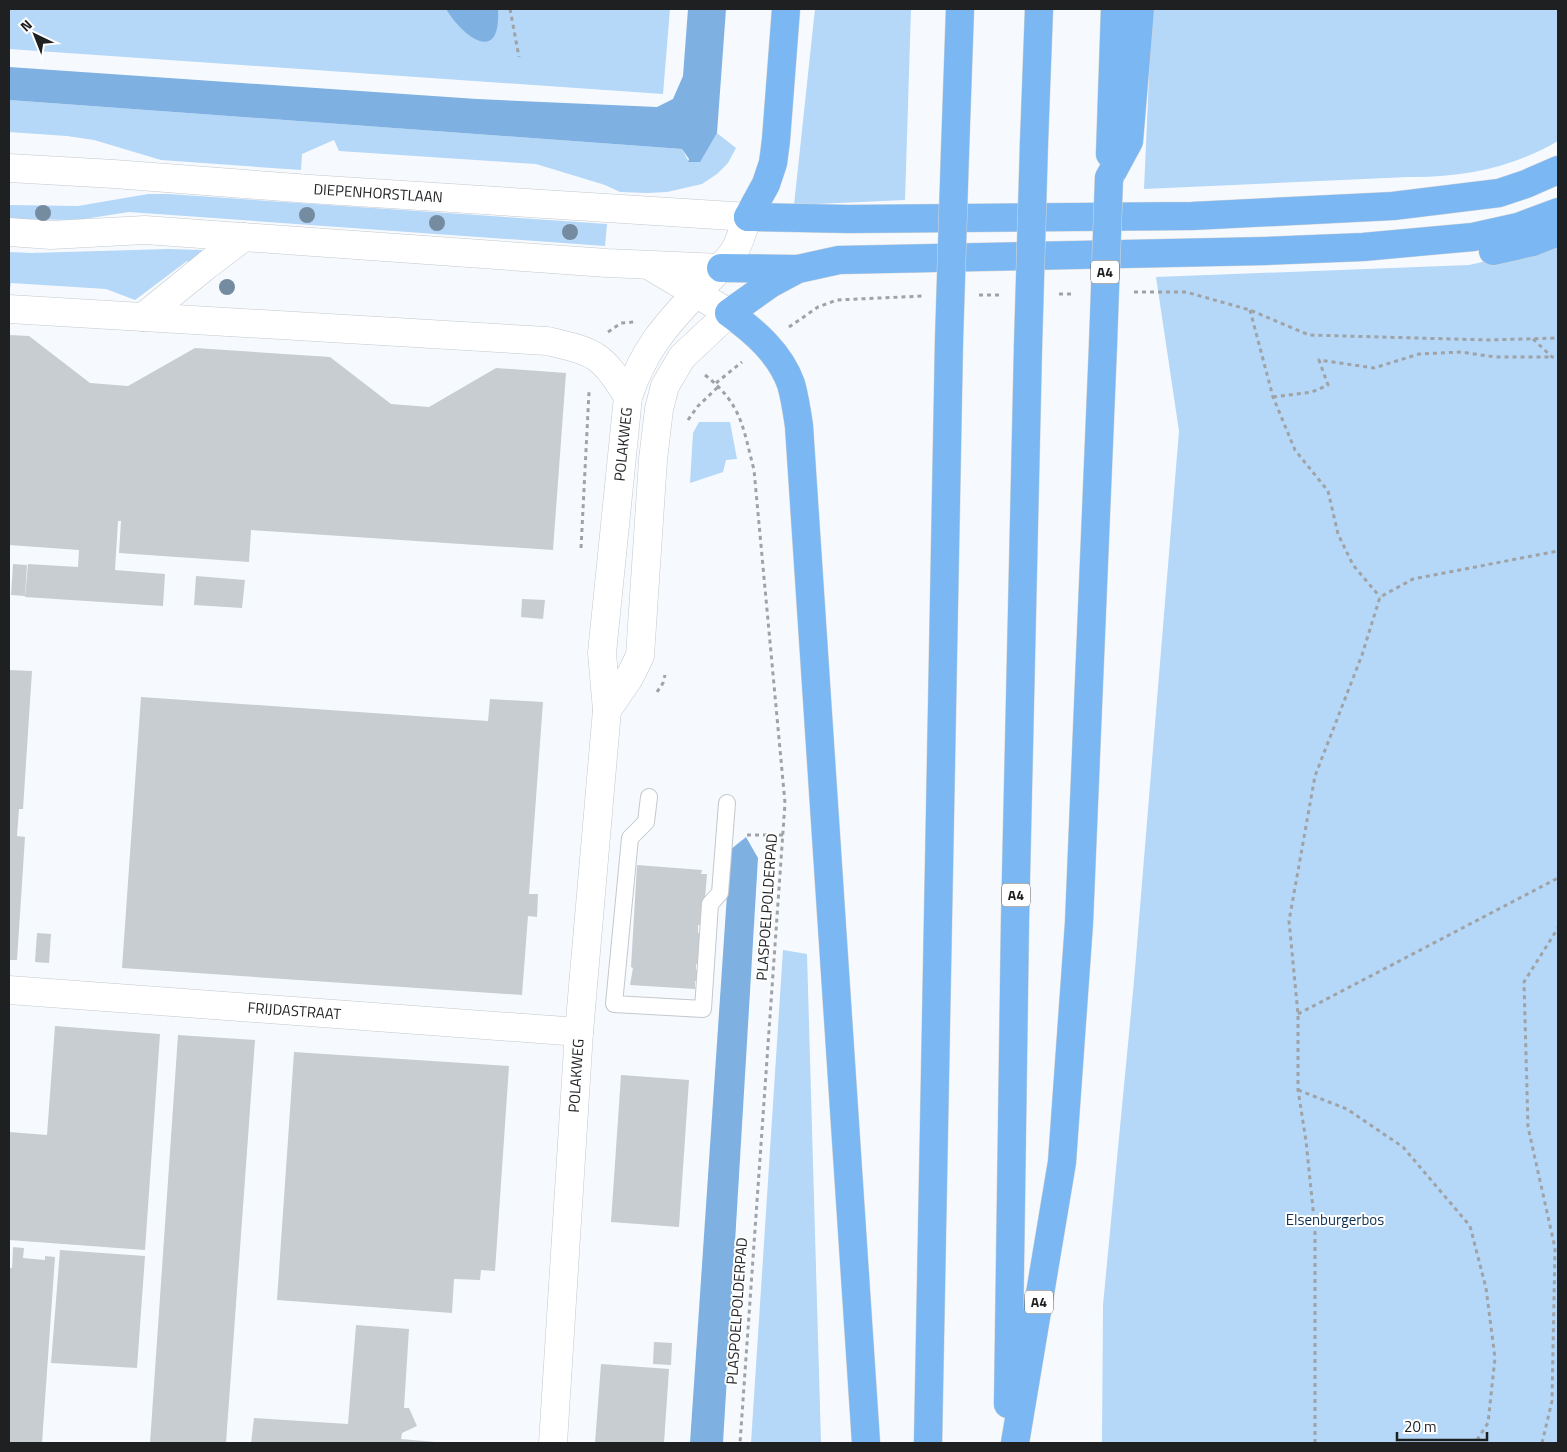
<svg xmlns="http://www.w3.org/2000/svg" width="1567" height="1452" viewBox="0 0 1567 1452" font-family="'Titillium Web',sans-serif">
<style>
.green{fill:#b5d7f8}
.water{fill:#7eb0e2}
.building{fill:#c8cdd2}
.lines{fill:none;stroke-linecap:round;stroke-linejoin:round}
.service-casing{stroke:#c3c8cc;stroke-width:18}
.minor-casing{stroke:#c3c8cc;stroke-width:29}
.tertiary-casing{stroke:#c3c8cc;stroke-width:29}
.secondary-casing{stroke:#c3c8cc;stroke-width:29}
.motorway-casing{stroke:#d6d7d7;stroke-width:29}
.path{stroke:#a0a3a6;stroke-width:3;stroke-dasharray:4 4;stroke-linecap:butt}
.service{stroke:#fff;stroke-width:16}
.minor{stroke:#fff;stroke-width:28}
.tertiary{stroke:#fff;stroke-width:28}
.secondary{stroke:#fff;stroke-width:28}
.motorway{stroke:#7bb7f2;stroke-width:28}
.motorway-bridge-casing{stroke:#d6d7d7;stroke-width:29;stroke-linecap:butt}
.motorway-bridge{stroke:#7bb7f2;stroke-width:28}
.tree{fill:#758ca0}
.labels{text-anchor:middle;stroke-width:4;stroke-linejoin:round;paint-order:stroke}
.shield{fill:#fff;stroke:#626364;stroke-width:1}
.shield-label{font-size:14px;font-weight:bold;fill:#1e2022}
.street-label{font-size:15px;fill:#1e2022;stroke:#fff}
.park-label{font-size:15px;fill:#0c3253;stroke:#fff}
</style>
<rect width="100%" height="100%" fill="#f6fafe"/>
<g class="green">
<path d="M9,9H670L663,94L9,49Z"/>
<path d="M815,9H911L905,200L794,205Z"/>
<path d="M1152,9H1558V141C1512,168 1461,178 1408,177L1144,189Z"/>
<path d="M9,100L682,149L689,162H699L717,133L736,148L728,163L717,174L702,184L667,192L647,193L620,192L605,185L536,164L339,151L334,140L302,154L301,170L161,160L94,140L67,136L9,132Z"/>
<path d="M148,194H168L607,224L605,246L129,212L78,220L9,219V205L78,206Z"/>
<path d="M1558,245V1443H1102L1103,1305L1134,981L1179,431L1156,277L1469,265Z"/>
<path d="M169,249L202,250L204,252L189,263L187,261L135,300L106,289L11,283L9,294V252L31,253Z"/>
<path d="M699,422H730L737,459L726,460L723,472L690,483L693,433Z"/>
<path d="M783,950L807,954L821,1443H751Z"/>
</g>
<g class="water">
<path d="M446,9H498C501,66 463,37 446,9Z"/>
<path d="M688,9H726L717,133L700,162H688L689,159L682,149L9,100V67L477,99L657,107L673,99L683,76Z"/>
<path d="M746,837L758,858L723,1443H690L730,850Z"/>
</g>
<g class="building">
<path d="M9,335L29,336L90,383L128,386L195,348L330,357L391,404L429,407L496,368L566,373L553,550L251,530L249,562L119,553L121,521H118L115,570L165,574L163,606L25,597L28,564L78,567L79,550L9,545Z"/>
<path d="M13,564L27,565L25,596L11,595Z"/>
<path d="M196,576L245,580L242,608L194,605Z"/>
<path d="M522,599L545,600L543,619L521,617Z"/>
<path d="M9,670L32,671L23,809H19L17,836L25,837L17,960H9Z"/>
<path d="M141,697L488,721L490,699L543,702L529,894H538L537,917L528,916L522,995L122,968Z"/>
<path d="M637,865L702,870L701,874H707L703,925H698V933L703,934L701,965L696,964V970H700V981H695V989L630,985L633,968L631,967Z"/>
<path d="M37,933L51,934L49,963L35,962Z"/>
<path d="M55,1026L160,1034L145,1250L9,1240V1132L47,1135Z"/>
<path d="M178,1035L255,1040L226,1443H150Z"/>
<path d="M294,1052L509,1066L495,1271L481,1270L480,1280L454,1279L452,1313L277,1300Z"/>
<path d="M621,1075L689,1080L679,1227L611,1222Z"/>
<path d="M13,1247L24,1248L23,1258L45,1260V1256L55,1257L42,1443H9V1268H12Z"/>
<path d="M60,1250L145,1256L137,1368L51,1363Z"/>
<path d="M356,1325L409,1329L404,1408H409L417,1426L402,1433L401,1439L436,1442V1443H251L254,1418L348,1424Z"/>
<path d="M654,1342L672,1343L671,1365L653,1364Z"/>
<path d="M601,1364L669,1369L664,1443H595Z"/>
</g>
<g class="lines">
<g class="service-casing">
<path id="service" d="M649,797L646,822L630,838L614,1004L703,1009L710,904L720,893L727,803"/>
</g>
<g class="minor-casing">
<g id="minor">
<path d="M9,309L547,341C594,352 602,353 628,397"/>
<path d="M143,317L207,265L244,237"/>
<path id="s1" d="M9,990L579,1032"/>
</g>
</g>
<g class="tertiary-casing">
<g id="tertiary">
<path d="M607,710L629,678L640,656L653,460L659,409L665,386L682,357L729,313"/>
<path id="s2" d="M553,1443L579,1032L607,710L602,653L628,397C643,351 664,327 697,292C709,279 723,267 733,253C740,243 743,228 748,217"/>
</g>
</g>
<g class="secondary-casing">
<g id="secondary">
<path id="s3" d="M9,168L114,174L310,189L748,217"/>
<path d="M9,232L51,235L145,230L607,263L721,268"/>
<path d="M650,266L729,313"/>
</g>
</g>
<g class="motorway-casing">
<g id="motorway">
<path d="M1034,143L1039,9"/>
<path d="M955,152L960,9"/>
<path d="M1110,154L1115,9"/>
<path d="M1109,178L1129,141L1140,9"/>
<path d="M748,217L849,219L1192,216L1393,206L1499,193L1526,184L1558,170"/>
<path d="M748,217L766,184L773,163L776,140L786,9"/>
<path d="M1493,251L1533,242L1558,232"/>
<path d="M721,268L797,269"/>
<path d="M1008,1404L1015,921L1028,347"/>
<path d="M866,1443L799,426C797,412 795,398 791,384C780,353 754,331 729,313L770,284L798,269L839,260L1266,251L1363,247L1473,237L1518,227L1558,212"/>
<path d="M928,1443L949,341"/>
<path d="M1015,1443L1062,1162L1079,923L1103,345"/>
</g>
</g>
<g class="path">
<path d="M510,9L519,57"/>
<path d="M1134,292H1186L1250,310L1309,335L1488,340L1558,338"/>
<path d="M1059,294H1075"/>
<path d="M979,295H1000"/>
<path d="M1250,310L1273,397L1295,450L1328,491L1338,534L1353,565L1380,597"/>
<path d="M789,327L818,307L837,300L923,296"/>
<path d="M608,332L621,323L634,322"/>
<path d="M1533,339L1552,357H1558"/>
<path d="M705,375C742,404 743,428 754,470L785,803L740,1443"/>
<path d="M716,383L742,362"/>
<path d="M1273,397L1312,392L1328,385L1319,360L1374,368L1419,354L1461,352L1495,357H1552"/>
<path d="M688,420L698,406L719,386"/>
<path d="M581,548L589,392"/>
<path d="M657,692L663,683L665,675"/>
<path d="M747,835H784"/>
<path d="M1298,1014L1558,878"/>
<path d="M1298,1090L1347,1109L1403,1147L1470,1226L1486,1288L1495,1358L1488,1423L1475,1443"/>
<path d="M1315,1443V1228L1306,1141L1298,1090V1014L1289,921L1315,776L1362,655L1380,597L1413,579L1558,551"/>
<path d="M1542,1443L1552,1401L1555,1248L1528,1127L1524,982L1558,928"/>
</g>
<use href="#service" class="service"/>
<use href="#minor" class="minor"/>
<use href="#tertiary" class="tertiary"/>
<use href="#secondary" class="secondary"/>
<use href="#motorway" class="motorway"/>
<g class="motorway-bridge-casing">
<g id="motorway-bridge">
<path d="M949,341L955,152"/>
<path d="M1103,345L1109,178"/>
<path d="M1028,347L1034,143"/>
</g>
</g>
<use href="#motorway-bridge" class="motorway-bridge"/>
</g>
<g class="tree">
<circle cx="43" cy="213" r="8"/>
<circle cx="307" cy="215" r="8"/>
<circle cx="437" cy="223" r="8"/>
<circle cx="570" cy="232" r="8"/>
<circle cx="227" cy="287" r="8"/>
</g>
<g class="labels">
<g class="shield">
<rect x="1091" y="260.5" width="28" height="23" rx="4"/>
<rect x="1002" y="883.5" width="28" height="23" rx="4"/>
<rect x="1025" y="1290.5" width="28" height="23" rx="4"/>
</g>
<g class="shield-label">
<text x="1105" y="277">A4</text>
<text x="1016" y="900">A4</text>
<text x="1039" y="1307">A4</text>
</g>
<g class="street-label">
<text dy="5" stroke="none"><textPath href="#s3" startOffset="370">DIEPENHORSTLAAN</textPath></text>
<text dy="5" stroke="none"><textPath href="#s2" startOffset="1002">POLAKWEG</textPath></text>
<text transform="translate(767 907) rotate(-86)" y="5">PLASPOELPOLDERPAD</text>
<text dy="5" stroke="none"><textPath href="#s1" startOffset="286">FRIJDASTRAAT</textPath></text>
<text dy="5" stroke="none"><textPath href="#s2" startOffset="368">POLAKWEG</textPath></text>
<text transform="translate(737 1311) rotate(-86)" y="5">PLASPOELPOLDERPAD</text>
</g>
<g class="park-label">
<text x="1335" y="1225">Elsenburgerbos</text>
</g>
</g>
<rect width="1567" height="1452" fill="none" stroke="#1e2022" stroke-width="20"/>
<g transform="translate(35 35) rotate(317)" stroke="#ffffff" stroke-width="4" paint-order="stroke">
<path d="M0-4L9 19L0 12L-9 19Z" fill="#1e2022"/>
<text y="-8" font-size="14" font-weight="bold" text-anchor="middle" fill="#1e2022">N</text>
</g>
<path d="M1397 1432v8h90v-8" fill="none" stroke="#1e2022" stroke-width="2.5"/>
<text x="1404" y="1432" font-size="15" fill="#1e2022" stroke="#ffffff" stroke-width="4" paint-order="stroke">20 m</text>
</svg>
